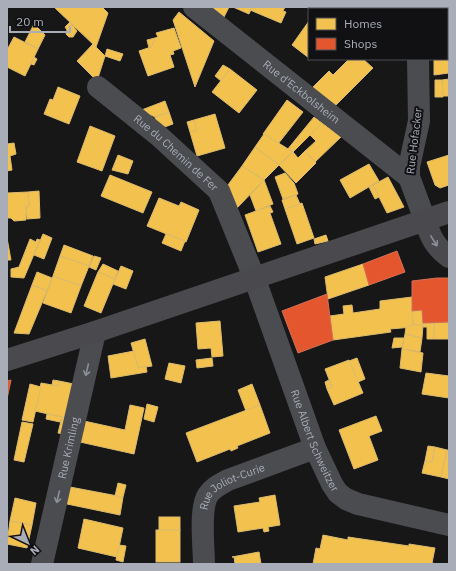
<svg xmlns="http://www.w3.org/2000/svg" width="456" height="571" viewBox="0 0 456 571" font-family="'IBM Plex Sans',sans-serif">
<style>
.homes{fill:#f2c14e;stroke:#dcbb6e}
.shops{fill:#e4572e;stroke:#d27157}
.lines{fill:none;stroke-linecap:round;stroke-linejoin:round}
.street{stroke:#4b4c50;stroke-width:22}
.secondary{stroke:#4a4a4e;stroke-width:22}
.oneway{stroke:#8c8f98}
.oneway2{stroke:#8c9099}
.labels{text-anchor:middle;stroke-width:4;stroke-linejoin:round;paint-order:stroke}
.street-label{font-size:11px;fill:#a8adb8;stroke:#111113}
</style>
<rect width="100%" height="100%" fill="#171717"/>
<g class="homes">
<path d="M54,7H102L108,13L96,47Z"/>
<path d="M211,7H229L224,17Z"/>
<path d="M233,7H252L249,14Z"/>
<path d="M252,7H285L283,11L286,12L281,23L250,10Z"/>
<path d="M348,7H370L369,9H347Z"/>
<path d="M179,12L214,41L195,87L173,20Z"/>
<path d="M309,21V58L292,45Z"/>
<path d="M70,22L77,31L73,37H69L66,34L67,30L65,27Z"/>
<path d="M34,24L45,35L38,49L25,42Z"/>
<path d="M174,28L181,48L173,51L174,54L170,55L174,67L148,76L139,51L151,47L155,38L158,37L156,33Z"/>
<path d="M447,29H449V73L434,75V59H447Z"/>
<path d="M14,37L38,49L25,76L7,67V50Z"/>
<path d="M155,38L151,47L149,48L147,40Z"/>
<path d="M93,44L105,56L97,81L77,61Z"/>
<path d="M107,49L123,54L120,61L105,56Z"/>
<path d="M34,57L37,59L34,65L31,64Z"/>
<path d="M349,59H363L373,68L335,106L312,88L329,71L333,75Z"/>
<path d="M223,65L230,69L221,81L215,76Z"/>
<path d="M230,69L257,90L239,113L212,92Z"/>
<path d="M449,79V96H443L442,80Z"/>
<path d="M435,80H442L443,97H435Z"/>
<path d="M58,87L80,96L69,124L44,114L50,99L53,100Z"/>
<path d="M287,100L303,112L278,144L263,134Z"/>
<path d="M165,101L169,112L155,117L151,115L145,117L139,111Z"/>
<path d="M169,112L173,124L159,129L155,117Z"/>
<path d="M215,114L225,148L197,156L190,132L197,130L194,120Z"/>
<path d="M314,117L322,123L293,152L287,150Z"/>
<path d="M194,120L197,130L190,132L187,122Z"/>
<path d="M322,123L341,137L315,162L305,151L316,141L310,135Z"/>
<path d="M90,126L115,136L102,171L77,162Z"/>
<path d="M264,134L293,152L279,165L255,147Z"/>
<path d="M14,143L16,154L10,156L12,170L7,171V144Z"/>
<path d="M255,147L279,165L264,180L242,166Z"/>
<path d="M305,151L316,163L296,183L279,165L293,152L298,158Z"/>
<path d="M118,155L133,161L128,174L112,170Z"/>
<path d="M449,155V185L440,188L435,185L427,162Z"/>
<path d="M369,164L379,181L350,198L340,180Z"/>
<path d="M242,166L264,180L237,208L225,189Z"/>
<path d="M285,173L294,183L298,194L283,199L275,177Z"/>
<path d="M110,175L152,192L143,213L101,196Z"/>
<path d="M388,177L404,207L387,213L373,185Z"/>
<path d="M264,180L273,204L256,211L250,195Z"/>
<path d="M373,185L379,197L375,199L369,187Z"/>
<path d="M39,191L40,218L27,219L26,206H29L28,192Z"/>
<path d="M28,192L29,206H26V220L14,221L11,218H7V193Z"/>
<path d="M296,195L300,204L285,209L282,200Z"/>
<path d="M159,198L179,206L181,202L199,210L186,242L147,226Z"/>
<path d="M302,203L314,238L297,244L285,209Z"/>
<path d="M270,206L273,212L270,213L281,244L258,252L245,215Z"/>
<path d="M43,234L52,238L44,259L34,255Z"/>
<path d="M166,234L185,241L181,251L162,243Z"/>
<path d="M326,235L328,241L315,244L314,239Z"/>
<path d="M7,238L11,260H7Z"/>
<path d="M30,239L36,242L37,239L40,240L24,278L11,277V269L19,267Z"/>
<path d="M64,245L93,256L89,266L60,256Z"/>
<path d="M60,256L89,266L81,286L53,276Z"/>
<path d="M94,256L101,258L96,270L89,267Z"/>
<path d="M103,264L118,271L115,279L98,272Z"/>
<path d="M363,264L369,285L328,299L325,277Z"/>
<path d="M121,266L133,271L126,289L113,284Z"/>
<path d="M37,272L52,278L47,291L32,285Z"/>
<path d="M98,272L115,279L101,313L84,306Z"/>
<path d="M53,276L81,286L71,313L43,303Z"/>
<path d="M32,285L47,291L29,334L14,333Z"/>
<path d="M412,297L413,327L390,329L391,332L333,340L330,316L344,314L343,306L352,305L353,313L380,309V301Z"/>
<path d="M422,310L423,325H413L412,311Z"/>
<path d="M220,321L223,356L212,357L211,348L198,349L196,323Z"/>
<path d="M449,322V339H434V323Z"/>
<path d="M423,323H434V339H427V327H423Z"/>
<path d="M413,325H423L422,338L405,334L406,327Z"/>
<path d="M405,334L422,338L420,352L402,349Z"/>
<path d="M394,338H404L402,347L392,348Z"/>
<path d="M145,339L152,366L138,368L131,343Z"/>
<path d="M402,349L423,353L421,372L400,368Z"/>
<path d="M134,351L138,368L146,366L147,372L111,378L108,356Z"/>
<path d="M212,358L213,366L197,368L196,360Z"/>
<path d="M357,358L365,379L358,382L349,361Z"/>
<path d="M349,360L363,393L334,405L327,389L332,387L325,369Z"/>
<path d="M169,363L185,366L181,383L165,379Z"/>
<path d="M426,373L449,376V398L422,394Z"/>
<path d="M53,380L59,381L58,386L52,385Z"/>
<path d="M329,380L332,387L327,389L325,382Z"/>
<path d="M59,381L74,384L66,418L35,411L41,383L58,386Z"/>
<path d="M30,384L41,387L33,422L22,420Z"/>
<path d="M252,384L260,405L246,411L238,390Z"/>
<path d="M147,404L158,407L154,422L144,419Z"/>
<path d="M130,405L144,408L134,454L80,442L84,421L125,430Z"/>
<path d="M260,405L270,433L237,446L238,448L231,451L230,449L197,462L186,433Z"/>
<path d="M47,414L62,417L60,422L46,419Z"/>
<path d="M376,416L382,431L369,436L378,460L354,469L339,430Z"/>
<path d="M62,417L66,418L63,434L58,433Z"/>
<path d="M22,422L33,424L24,462L14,460Z"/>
<path d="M428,446L435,447L432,462L425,461Z"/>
<path d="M435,447L447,450L441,477L422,473L425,461L432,462Z"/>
<path d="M447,450H449V479L441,477Z"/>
<path d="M118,483L126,485L123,497L115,496Z"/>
<path d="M70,487L123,497L120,515L67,504Z"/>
<path d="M275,495L280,525L268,527L269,531L264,532L263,528L238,532L234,506L260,502L259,498Z"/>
<path d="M15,498L36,503L32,525L10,521Z"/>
<rect x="159" y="517" width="21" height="13"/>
<path d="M84,519L123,528L117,557L78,548Z"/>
<path d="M10,521L32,525L27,548L7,544Z"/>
<rect x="156" y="530" width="24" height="32"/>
<path d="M323,535L348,540V537L409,546V544L435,548L432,563L436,564H313L316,548L320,549Z"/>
<path d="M119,545L126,546L123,562L116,560Z"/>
<path d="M259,552L261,564H235L234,557H232Z"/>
</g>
<g class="shops">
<path d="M397,251L405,272L369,285L363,264Z"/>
<path d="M437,278H449V322L423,323L422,310L412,311V281Z"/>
<path d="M327,294L333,340L298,353L282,311Z"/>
<path d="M11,380L7,399V381Z"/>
</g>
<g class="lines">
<g class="street">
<path id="s1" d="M194,7L409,177"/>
<path d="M418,7V9"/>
<path d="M418,59L419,121L409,167V177L425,220"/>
<path id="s2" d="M98,87L159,136L219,191L254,277L315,448L332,484L338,493L346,499L358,504L449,525"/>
<path id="s3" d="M42,564L95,332"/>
<path id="s4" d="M204,564C204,547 199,509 208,495C213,487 221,484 228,480L315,448"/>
</g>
<g class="secondary">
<path d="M425,220C430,236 435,247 449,257"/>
<path d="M7,360L95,332L449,212"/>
</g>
</g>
<defs><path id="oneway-shaft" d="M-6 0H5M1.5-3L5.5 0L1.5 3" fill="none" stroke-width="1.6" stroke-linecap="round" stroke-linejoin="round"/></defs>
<use class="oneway" href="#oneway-shaft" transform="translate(434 241) rotate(58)"/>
<g class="oneway2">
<use href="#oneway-shaft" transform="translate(87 370) rotate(103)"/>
<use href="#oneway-shaft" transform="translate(58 497) rotate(103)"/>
</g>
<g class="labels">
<g class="street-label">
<text dy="4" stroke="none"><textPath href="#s1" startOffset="137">Rue d'Eckbolsheim</textPath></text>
<text transform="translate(414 141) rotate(-83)" y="4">Rue Hofacker</text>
<text dy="4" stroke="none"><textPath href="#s2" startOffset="102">Rue du Chemin de Fer</textPath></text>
<text dy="4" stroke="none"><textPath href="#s2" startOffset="427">Rue Albert Schweitzer</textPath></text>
<text dy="4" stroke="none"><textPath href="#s3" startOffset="119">Rue Krimling</textPath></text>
<text dy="4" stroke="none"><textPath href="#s4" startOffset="94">Rue Joliot-Curie</textPath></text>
</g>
</g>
<rect width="456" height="571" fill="none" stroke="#a8adb8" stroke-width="16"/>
<rect x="308" y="8" width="140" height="52" fill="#111113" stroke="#4d4f55"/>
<rect x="316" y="18" width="20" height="12" fill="#f2c14e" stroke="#4d4f55"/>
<text x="344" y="28" font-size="12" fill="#a8adb8">Homes</text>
<rect x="316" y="38" width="20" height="12" fill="#e4572e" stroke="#4d4f55"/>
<text x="344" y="48" font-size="12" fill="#a8adb8">Shops</text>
<g transform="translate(28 543) rotate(137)" stroke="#111113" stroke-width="3" paint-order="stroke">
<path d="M0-3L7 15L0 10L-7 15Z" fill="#a8adb8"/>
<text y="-6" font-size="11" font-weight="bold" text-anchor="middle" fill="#a8adb8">N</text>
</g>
<path d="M10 26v6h60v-6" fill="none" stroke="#a8adb8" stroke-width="2"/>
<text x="16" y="26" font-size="12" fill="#a8adb8" stroke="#111113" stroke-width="3" paint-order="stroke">20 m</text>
</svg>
